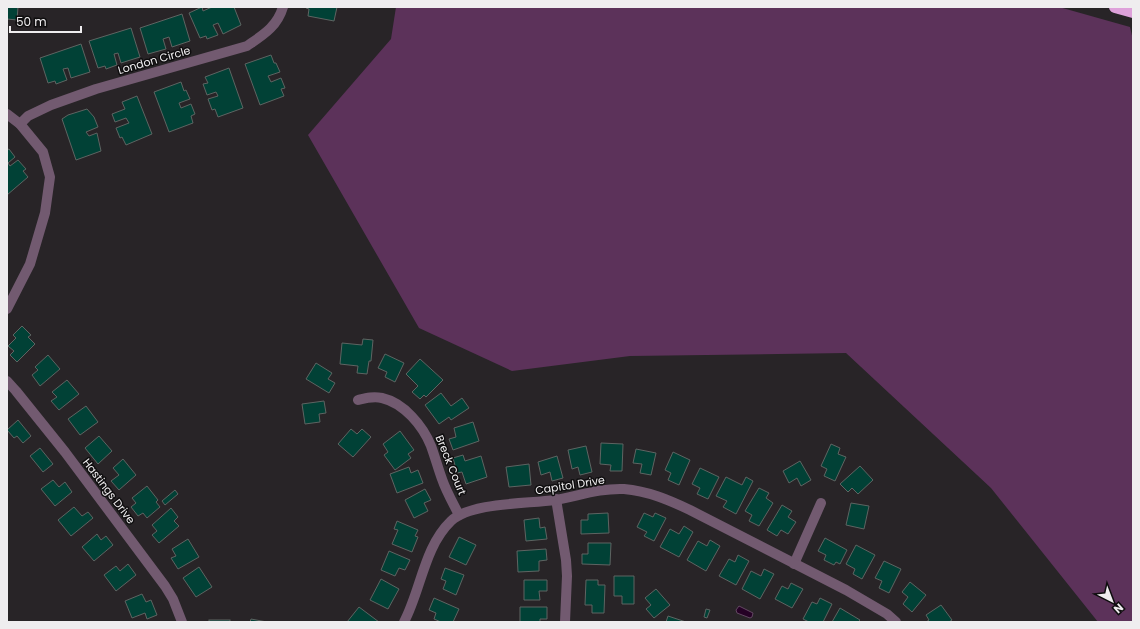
<svg xmlns="http://www.w3.org/2000/svg" width="1140" height="629" viewBox="0 0 1140 629" font-family="Poppins,sans-serif">
<style>
.green{fill:#5c325a}
.water{fill:#250125;stroke:#624862}
.building{fill:#014136;stroke:#5e6462}
.lines{fill:none;stroke-linecap:round;stroke-linejoin:round}
.minor{stroke:#725a70;stroke-width:10}
.highway{stroke:#dea1da;stroke-width:12}
.labels{text-anchor:middle;stroke-width:3;stroke-linejoin:round;paint-order:stroke}
.street-label{font-size:11px;fill:#efedef;stroke:#0f0e0f}
</style>
<rect width="100%" height="100%" fill="#282427"/>
<path class="green" d="M396,7H1059L1130,27L1133,40V622H1098L991,488L846,353L630,356L512,371L419,328L308,135L391,39Z"/>
<path class="water" d="M739,606L753,613L752,617L750,618L737,613L736,610Z"/>
<g class="building">
<path d="M7,7H18L17,20L7,19Z"/>
<path d="M202,7L203,11L212,7H234L241,25L223,34L218,23L213,25L218,35L207,39L206,36L200,38L189,13Z"/>
<path d="M306,7H337L334,21L308,16L309,9L306,8Z"/>
<path d="M182,14L190,41L172,47L169,37L163,39L166,49L148,54L140,28Z"/>
<path d="M131,28L140,57L121,63L118,53L114,54L117,65L106,69L105,66L98,68L89,41Z"/>
<path d="M81,44L90,72L71,78L68,68L63,69L67,80L56,84L55,81L48,83L40,58Z"/>
<path d="M271,55L274,63H276L280,72L268,76L271,82L281,78L285,88L281,89L284,96L260,105L245,64Z"/>
<path d="M229,68L243,108L218,117L215,109L212,110L208,99L218,96L216,92L207,95L203,84L208,83L205,77Z"/>
<path d="M181,82L184,91L186,90L190,99L179,103L181,108L191,104L195,114L191,116L193,123L169,132L154,92Z"/>
<path d="M137,96L152,134L126,145L122,137L120,138L116,128L129,123L126,118L115,122L112,114L125,109L122,102Z"/>
<path d="M87,109L94,117L98,127L86,132L89,136L97,133L101,151L76,160L62,119L68,115Z"/>
<path d="M9,149L15,157L8,163L10,166L18,160L26,169L23,171L28,177L7,195V150Z"/>
<path d="M22,326L31,335L28,337L35,344L17,362L10,355L14,351L8,346L16,338L13,335Z"/>
<path d="M363,339L373,340L371,361H369L367,374L357,373L358,366L340,364L342,343L362,345Z"/>
<path d="M385,354L404,363L395,382L385,377L387,372L378,368Z"/>
<path d="M48,355L60,369L40,386L32,375L38,370L35,367Z"/>
<path d="M420,359L443,380L426,397L424,395L420,399L412,392L418,386L406,374Z"/>
<path d="M316,363L332,373L328,379L335,383L329,393L306,379Z"/>
<path d="M67,380L79,394L59,410L51,401L57,397L52,392Z"/>
<path d="M441,393L451,406L462,398L469,408L451,420L449,417L439,424L425,405Z"/>
<path d="M324,401L326,413L319,414L320,422L305,424L302,404Z"/>
<path d="M86,406L98,422L80,435L68,419Z"/>
<path d="M18,420L31,436L23,443L17,436L14,438L7,430Z"/>
<path d="M473,422L479,441L453,450L449,439L456,437L454,428Z"/>
<path d="M351,429L357,434L362,429L371,437L353,457L338,444Z"/>
<path d="M400,431L414,450L408,454L411,458L395,470L384,455L388,452L383,444Z"/>
<path d="M99,436L112,451L98,464L85,448Z"/>
<path d="M601,443L623,444L622,471H610L611,465L600,464Z"/>
<path d="M831,444L840,448L838,454L846,457L835,481L824,476L827,469L821,466Z"/>
<path d="M586,446L592,472L580,475L578,467L572,469L568,450Z"/>
<path d="M40,448L53,464L43,472L30,456Z"/>
<path d="M636,449L656,453L651,475L640,473L642,464L633,463Z"/>
<path d="M673,452L690,460L679,485L668,480L671,473L665,470Z"/>
<path d="M463,455L465,461L481,456L487,477L466,484L462,472L457,473L453,458Z"/>
<path d="M557,456L563,478L552,481L550,472L541,475L538,462Z"/>
<path d="M123,459L136,475L119,490L111,481L119,475L113,468Z"/>
<path d="M800,461L811,480L801,486L797,478L789,483L783,471Z"/>
<path d="M529,464L531,485L509,487L506,467Z"/>
<path d="M860,466L873,480L858,494L852,488L848,492L840,484Z"/>
<path d="M409,467L411,473L418,470L423,483L397,493L390,474Z"/>
<path d="M700,468L719,477L708,499L697,494L700,488L692,484Z"/>
<path d="M726,477L742,485L746,477L753,481L736,514L723,507L727,501L716,496Z"/>
<path d="M53,480L59,487L65,482L72,492L55,506L41,489Z"/>
<path d="M147,486L158,500L156,502L160,507L147,518L143,513L138,516L131,507L136,503L132,498Z"/>
<path d="M759,488L769,493L766,498L773,503L759,526L749,521L752,515L745,511Z"/>
<path d="M425,489L431,500L424,503L428,511L414,518L405,500Z"/>
<path d="M175,490L178,494L165,505L162,501Z"/>
<path d="M851,503L869,506L864,529L846,525Z"/>
<path d="M782,505L792,511L788,517L796,522L788,534L781,530L777,536L767,530Z"/>
<path d="M74,507L82,516L88,512L93,518L71,536L58,520Z"/>
<path d="M171,508L178,517L174,521L179,526L159,543L152,535L157,531L152,525Z"/>
<path d="M608,513L609,533L581,534V520H588V514Z"/>
<path d="M644,513L653,517L655,513L666,518L654,541L644,536L647,532L637,527Z"/>
<path d="M539,518L540,528L545,527L547,539L526,541L524,520Z"/>
<path d="M397,521L418,530L415,536L418,537L412,552L392,544L398,530L394,529Z"/>
<path d="M684,526L693,532L679,557L660,547L670,529L679,534Z"/>
<path d="M97,534L101,540L106,536L113,545L94,561L82,547Z"/>
<path d="M459,537L476,545L466,565L449,557Z"/>
<path d="M825,538L847,550L840,564L836,562L834,565L824,560L826,555L818,551Z"/>
<path d="M188,539L199,557L178,569L171,558L176,556L172,549Z"/>
<path d="M710,540L720,546L706,571L687,560L698,541L707,546Z"/>
<path d="M588,543H611L610,565L582,564V554H588Z"/>
<path d="M856,545L875,555L862,579L853,574L855,569L846,564Z"/>
<path d="M546,549L547,560L539,561V571L518,572L517,551Z"/>
<path d="M389,551L410,560L405,570L399,568L395,576L381,570Z"/>
<path d="M738,555L749,561L736,585L719,576L729,559L735,562Z"/>
<path d="M884,561L901,569L889,593L879,588L882,581L875,578Z"/>
<path d="M128,564L136,575L116,591L104,575L116,566L120,571Z"/>
<path d="M199,567L212,587L196,597L183,578Z"/>
<path d="M445,568L464,575L456,595L443,589L446,581L441,579Z"/>
<path d="M764,569L774,574L760,599L742,589L751,571L761,576Z"/>
<path d="M614,576H634V604H622V596H614Z"/>
<path d="M381,579L399,589L388,609L370,600Z"/>
<path d="M524,580H547V591H539L540,600H524Z"/>
<path d="M586,580H598V585H605L604,613H592V605H585Z"/>
<path d="M910,582L926,595L912,612L903,604L908,597L902,592Z"/>
<path d="M791,583L803,589L792,608L775,599L782,586L788,589Z"/>
<path d="M656,589L670,605L654,618L646,609L651,605L645,598Z"/>
<path d="M142,594L146,602L151,600L157,615L147,619L145,613L132,618L125,601Z"/>
<path d="M434,598L459,609L453,622H441L434,619L436,613L429,610Z"/>
<path d="M820,598L832,604L823,622H809L803,619L812,602L817,604Z"/>
<path d="M941,605L952,620L949,622H926L929,620L926,615Z"/>
<path d="M359,607L379,622H347Z"/>
<path d="M520,607H547V619H540V622H520Z"/>
<path d="M840,608L860,620L858,622H832Z"/>
<path d="M706,609L710,610L707,618L704,617Z"/>
<path d="M668,616L686,622H666Z"/>
<path d="M251,619L267,622H250Z"/>
<rect x="209" y="620" width="21" height="2"/>
</g>
<g class="lines">
<g class="minor">
<path d="M7,114L20,124L43,152L50,177L45,213L30,264L7,309"/>
<path d="M20,124L28,116L51,105L96,89L247,46C263,35 277,27 283,7"/>
<path d="M7,381L16,391L65,452L165,586L173,599L182,622"/>
<path d="M358,400C366,398 373,396 382,398C404,403 423,426 431,446C435,457 438,468 442,479C446,491 453,503 459,515"/>
<path d="M556,499L566,560L567,576L565,622"/>
<path d="M794,564L821,503"/>
<path d="M404,622C421,590 424,547 451,521C471,502 528,504 555,500C578,496 600,488 624,489C648,491 669,500 690,510L846,590L887,614L896,622"/>
</g>
<path class="highway" d="M1115,7L1133,12"/>
</g>
<g class="labels">
<g class="street-label">
<text transform="translate(154 60) rotate(-16)" y="4">London Circle</text>
<text transform="translate(451 465) rotate(68)" y="4">Breck Court</text>
<text transform="translate(570 485) rotate(-9)" y="4">Capitol Drive</text>
<text transform="translate(109 491) rotate(53)" y="4">Hastings Drive</text>
</g>
</g>
<rect width="1140" height="629" fill="none" stroke="#efedef" stroke-width="16"/>
<g transform="translate(1112 601) rotate(138)" stroke="#0f0e0f" stroke-width="3" paint-order="stroke">
<path d="M0-3L7 15L0 10L-7 15Z" fill="#efedef"/>
<text y="-6" font-size="11" font-weight="bold" text-anchor="middle" fill="#efedef">N</text>
</g>
<path d="M10 26v6h71v-6" fill="none" stroke="#efedef" stroke-width="2"/>
<text x="16" y="26" font-size="12" fill="#efedef" stroke="#0f0e0f" stroke-width="3" paint-order="stroke">50 m</text>
</svg>
